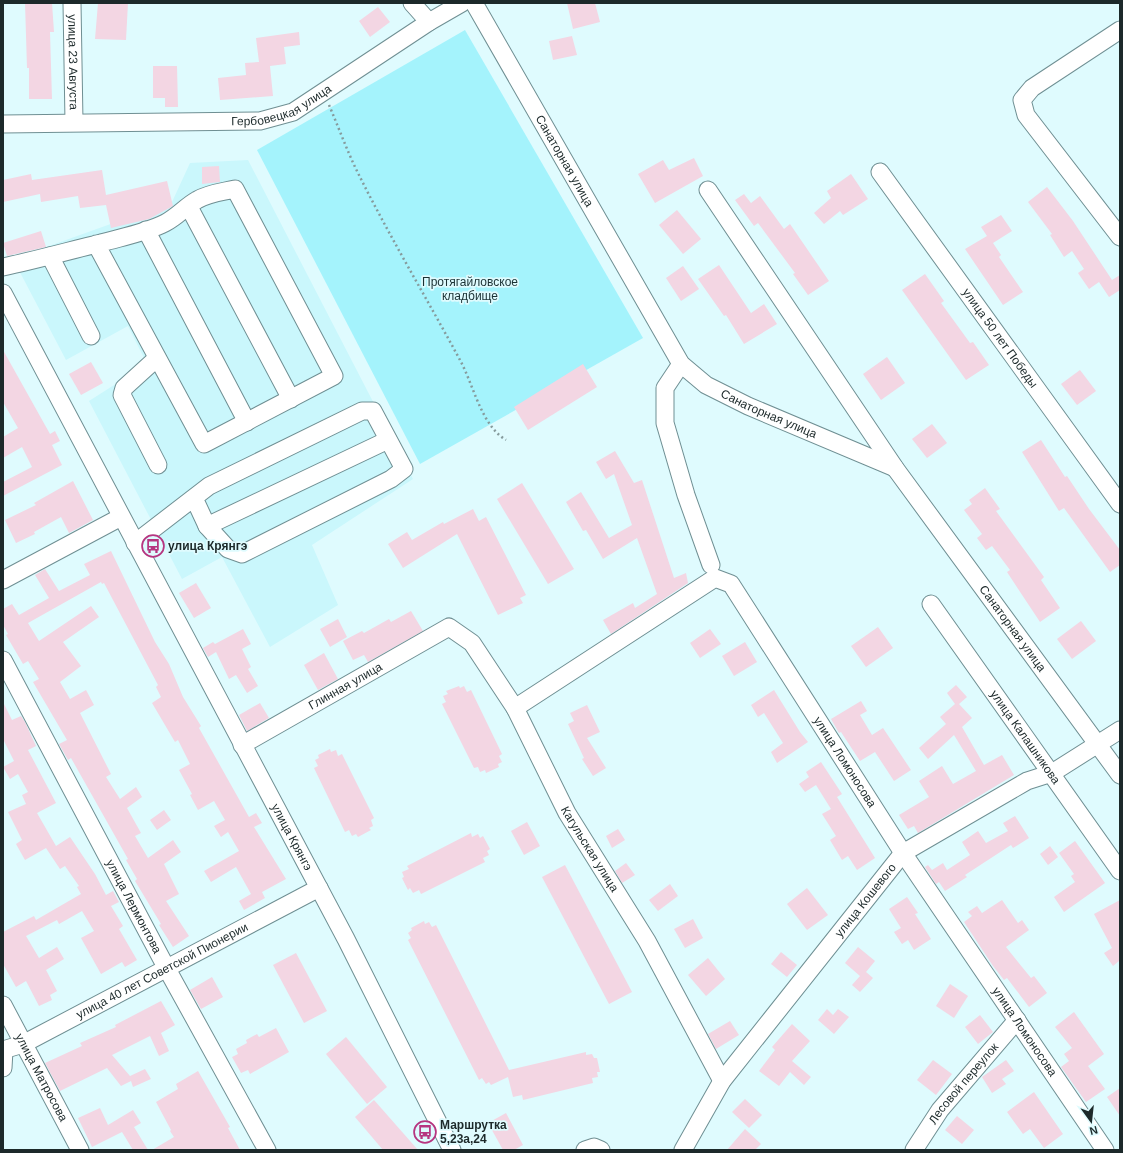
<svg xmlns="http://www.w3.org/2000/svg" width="1123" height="1153" viewBox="0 0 1123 1153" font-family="Arial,sans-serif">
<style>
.built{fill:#caf7fc}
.green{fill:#a4f3fc}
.building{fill:#f3d6e3}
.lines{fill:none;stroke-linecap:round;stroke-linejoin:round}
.minor-casing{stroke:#6f8f93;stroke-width:19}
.path{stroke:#869b9d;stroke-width:2.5;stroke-dasharray:2 3;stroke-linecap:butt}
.minor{stroke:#fff;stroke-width:17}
.labels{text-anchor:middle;stroke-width:3.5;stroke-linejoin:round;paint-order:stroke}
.street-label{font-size:12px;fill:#1c292a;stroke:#dffbfe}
.park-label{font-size:12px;fill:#1a3134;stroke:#dffbfe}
.poi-label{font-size:12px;font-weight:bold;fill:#1c292a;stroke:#dffbfe;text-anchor:start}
</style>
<rect width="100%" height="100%" fill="#dffbfe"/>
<path class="built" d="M248,160L413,479L312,545L338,605L270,647L222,557L182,579L89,401L147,364L128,326L66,360L13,259L172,202L190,163Z"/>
<path class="green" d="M465,30L643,338L420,464L257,150Z"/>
<g class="building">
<path d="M25,3H52L54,32H50L52,99H29V68H27Z"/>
<path d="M98,3H128L126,40L95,39Z"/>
<path d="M567,3H595L600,22L573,29Z"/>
<path d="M378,7L390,22L370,37L359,21Z"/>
<path d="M299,32L300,45L284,47L286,64L270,66L273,96L220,100L218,78L246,75L245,63L259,62L256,38Z"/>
<path d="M572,36L577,55L553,60L549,41Z"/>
<path d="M153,66H177L178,107H165V98H153Z"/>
<path d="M694,158L703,176L655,203L638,174L663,160L669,170Z"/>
<path d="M219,166L220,182L202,184V167Z"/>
<path d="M102,170L106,195L167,181L173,206L149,219L111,228L106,205L80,208L78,196L41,202L40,194L3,202V180L31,174L32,180Z"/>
<path d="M851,174L868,199L843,215L840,211L824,224L814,213L831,198L827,191Z"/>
<path d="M1047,187L1073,221L1112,280L1120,275V290L1109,297L1099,282L1089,289L1078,273L1084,269L1072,251L1064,257L1050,235L1052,234L1028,202Z"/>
<path d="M744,194L751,203L760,196L784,229L790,224L829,281L808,295L793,274L795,273L758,223L754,226L735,200Z"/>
<path d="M677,210L701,239L683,254L659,225Z"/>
<path d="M1001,215L1012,231L993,243L1001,255L999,257L1023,292L1003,305L965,249L987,236L981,227Z"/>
<path d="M41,231L46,247L7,256L3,243Z"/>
<path d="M719,265L751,313L764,304L777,324L744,344L726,315L724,316L698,279Z"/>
<path d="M683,266L699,289L681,301L666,278Z"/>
<path d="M925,274L944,301L941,303L970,343L973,342L989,365L966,380L902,290Z"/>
<path d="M3,350L50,434L55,431L60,441L52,445L62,465L3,496V482L32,467L22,447L3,458V437L18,428L3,402Z"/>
<path d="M887,357L905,383L881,400L863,374Z"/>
<path d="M91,362L103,383L81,395L69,374Z"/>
<path d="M583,364L597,387L528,430L514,407Z"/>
<path d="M1080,370L1096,391L1077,405L1061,384Z"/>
<path d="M932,424L947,443L927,458L912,439Z"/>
<path d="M1041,440L1065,477L1067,476L1089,509L1120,550V565L1110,572L1064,508L1059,511L1022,452Z"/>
<path d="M615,451L634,483L642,480L674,578L686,573L688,583L611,634L603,620L633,603L635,608L657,594L637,538L603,559L586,530L583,531L566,502L581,492L609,538L632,525L614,474L606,479L596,462Z"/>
<path d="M73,481L93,520L69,533L61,517L34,532L35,534L16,543L5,520L36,505L34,503Z"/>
<path d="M522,483L574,569L548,584L497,499Z"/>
<path d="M985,488L1000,509L996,511L1044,577L1041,580L1060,608L1040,622L1007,572L1010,570L992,546L986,550L977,538L982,534L964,510L972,504L969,500Z"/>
<path d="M473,509L479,521L486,517L526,595L520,598L523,603L498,615L457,534L403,568L388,544L407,532L412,540L443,522L444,524Z"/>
<path d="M111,551L155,642L169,664L183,697L201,726L199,728L249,817L256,813L262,823L254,827L286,879L262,892L265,898L244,910L239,901L251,894L236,867L211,882L204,871L239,851L228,832L221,837L214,826L225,820L214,801L198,810L190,795L192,794L179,770L190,764L178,740L175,742L152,703L161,697L156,687L158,685L104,583L102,584L101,582L28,623L39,641L91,606L99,617L63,642L81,666L60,682L70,699L86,690L94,705L80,713L111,774L106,777L120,799L136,787L142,797L127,808L141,833L135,836L148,858L173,840L181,852L164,864L179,894L166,901L189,936L173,947L159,925L161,924L135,881L137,879L126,860L128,859L71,758L68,760L59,744L67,740L33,682L39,679L28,661L23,664L6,635L8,634L3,625V609L12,604L19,615L49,598L35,575L45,569L59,591L90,575L84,564Z"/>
<path d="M196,583L211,608L194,618L179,593Z"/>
<path d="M411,611L423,631L368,662L364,655L353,660L343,641L362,631L364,633L389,619L391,622Z"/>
<path d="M338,619L347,637L330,647L320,629Z"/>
<path d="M1081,621L1096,641L1072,659L1057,639Z"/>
<path d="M878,627L893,648L866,667L851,646Z"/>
<path d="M243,629L251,644L242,649L251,667L248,669L258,686L247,693L236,675L229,679L216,652L208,657L203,648L213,642L215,644Z"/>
<path d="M710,629L721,644L700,658L690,643Z"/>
<path d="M745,642L757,662L734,676L722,656Z"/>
<path d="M324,653L338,679L318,690L304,665Z"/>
<path d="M956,685L967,697L959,704L972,718L962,727L984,765L1002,755L1014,775L918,833L914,826L908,829L899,815L929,797L919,781L942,766L953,784L976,771L954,735L928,759L919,748L946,724L940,717L955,704L947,693Z"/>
<path d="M459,686L460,688L464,686L467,692L471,690L502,754L499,756L502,762L498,764L499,767L486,773L485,770L480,772L478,767L474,768L442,704L446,702L443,696L448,694L446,691Z"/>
<path d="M774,690L800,732L808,742L777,763L771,752L783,743L764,713L758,717L751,705Z"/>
<path d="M861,701L867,711L860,715L872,735L883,728L911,770L894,781L875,752L860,761L841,732L839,733L831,719Z"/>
<path d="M3,702L12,720L21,716L25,722L36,746L28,750L56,803L37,813L56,846L70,837L95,874L106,895L113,891L119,902L111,906L123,926L119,929L137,960L125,967L122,962L101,974L81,938L94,931L82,911L59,924L57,920L26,936L39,958L57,947L64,959L46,970L57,991L50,995L52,1000L39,1006L26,981L16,987L3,964V932L34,916L36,920L81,894L77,887L79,886L65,866L60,869L46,848L25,860L16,844L22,840L8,812L26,804L22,795L28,792L18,774L10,779L3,767L14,761L3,739Z"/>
<path d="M260,703L269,718L247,731L239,715Z"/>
<path d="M587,705L600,732L587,738L606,768L593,776L582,759L584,758L568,724L574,721L570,713Z"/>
<path d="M330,749L331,752L336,750L338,756L342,754L374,818L371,820L373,826L369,828L371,830L358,837L356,834L352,836L349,830L345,832L314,768L318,766L315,760L319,758L318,755Z"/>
<path d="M821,762L842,794L837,797L875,858L857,870L848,856L842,860L830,840L836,836L822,814L831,809L816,785L805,792L799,784L809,777L806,772Z"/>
<path d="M164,810L171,820L157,830L150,820Z"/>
<path d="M1015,816L1029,838L1013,848L1011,845L965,875L967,877L945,891L939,882L936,884L925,867L928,865L932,870L943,863L947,870L970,855L962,842L978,831L986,843L1008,831L1003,823Z"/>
<path d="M527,822L540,846L524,855L511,831Z"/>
<path d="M618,829L625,840L612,848L606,836Z"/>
<path d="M471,833L472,837L478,834L480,838L483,836L490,849L487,851L489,855L483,858L485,862L421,894L419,890L413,893L410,888L408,890L402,878L404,877L402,872L409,869L407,866Z"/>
<path d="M1075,841L1105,883L1064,912L1054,897L1075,882L1071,876L1074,874L1059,853Z"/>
<path d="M1050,846L1058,857L1048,865L1040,854Z"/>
<path d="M626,863L635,875L622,883L615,871Z"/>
<path d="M565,865L632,992L609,1004L542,877Z"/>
<path d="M670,884L678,896L658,911L649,900Z"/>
<path d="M807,888L828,915L807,930L787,904Z"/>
<path d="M907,897L918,913L915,914L931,939L914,950L908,940L902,944L894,932L901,928L889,909Z"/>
<path d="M1002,900L1018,923L1022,920L1029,930L1006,947L1031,978L1034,976L1047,993L1029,1007L1007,978L1004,980L993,966L964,922L972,916L968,912L977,906L982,913Z"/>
<path d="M1120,900V963L1119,961L1113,966L1104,953L1112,948L1094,914Z"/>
<path d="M693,919L703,938L685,948L674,929Z"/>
<path d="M424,921L425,924L429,922L432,927L436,925L509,1070L586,1052V1055L592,1054L594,1058H597L600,1072H597L598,1077L592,1078L593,1083L523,1100L522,1095L513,1097L508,1077L491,1085L489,1082L486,1084L482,1078L479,1080L408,940L411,938L408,933L412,930L411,928Z"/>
<path d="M858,947L875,961L866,972L873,978L860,992L852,985L860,976L845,963Z"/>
<path d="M781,952L797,965L787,977L771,964Z"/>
<path d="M296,953L327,1011L304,1023L273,965Z"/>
<path d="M708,958L725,979L706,996L688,975Z"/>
<path d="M212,977L223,997L201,1009L190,990Z"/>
<path d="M950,984L968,996L954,1018L936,1006Z"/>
<path d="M161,1001L175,1025L161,1033L169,1051L159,1056L150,1036L112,1055L130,1076L145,1069L151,1079L133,1087L131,1081L121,1086L107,1068L60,1091L45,1063L82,1046L80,1043L116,1027L115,1025Z"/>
<path d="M827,1009L833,1015L838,1009L849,1017L834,1034L818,1020Z"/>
<path d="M1074,1012L1104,1054L1088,1066L1105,1089L1086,1102L1061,1067L1069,1061L1064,1054L1072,1048L1055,1027Z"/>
<path d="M980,1015L993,1032L978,1044L965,1027Z"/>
<path d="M730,1021L739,1035L716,1049L708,1034Z"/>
<path d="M792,1024L810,1041L792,1061L811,1077L804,1085L790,1072L779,1086L759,1071L775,1050L772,1047Z"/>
<path d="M276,1028L289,1052L250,1074L248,1070L241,1073L232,1057L238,1054L236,1049L247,1043L246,1040L257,1034L259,1037Z"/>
<path d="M346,1037L387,1087L367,1104L326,1054Z"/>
<path d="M933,1060L952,1074L936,1095L917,1080Z"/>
<path d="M1006,1060L1014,1071L1002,1079L1006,1084L992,1093L982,1077Z"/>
<path d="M198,1071L230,1127L228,1128L240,1150H152L174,1137L170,1131L171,1130L156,1102L178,1089L176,1084Z"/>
<path d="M1120,1088V1116L1107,1097Z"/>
<path d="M1034,1092L1063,1134L1044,1148L1030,1129L1023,1134L1007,1112Z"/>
<path d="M745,1099L762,1115L749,1128L732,1112Z"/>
<path d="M374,1100L418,1150H383L355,1117Z"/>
<path d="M100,1108L108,1125L133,1110L141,1123L134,1127L148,1150H133L122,1132L92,1147L78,1118Z"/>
<path d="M506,1113L523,1145L514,1150H503L488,1123Z"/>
<path d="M957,1116L974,1130L962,1144L945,1130Z"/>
<path d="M745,1129L761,1144L755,1150H727Z"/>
</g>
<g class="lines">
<g class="minor-casing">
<g id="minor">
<path id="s1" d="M72,3L74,122"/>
<path d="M412,3L429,22"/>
<path id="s2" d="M474,3L681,364L706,385L748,406L895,468"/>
<path d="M1120,30L1032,88L1022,100L1026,115L1120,237"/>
<path id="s3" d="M3,124L260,121L293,112L429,22L462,3"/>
<path id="s4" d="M880,172L1120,504"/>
<path id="s5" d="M708,190L895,468L1120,775"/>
<path d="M189,207L291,399"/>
<path d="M146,230L247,422"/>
<path d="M50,256L91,336"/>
<path d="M3,267C36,260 68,251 101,243C122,237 145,233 165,223C177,217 186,206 197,200C209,193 222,192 235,189L334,376L204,444L96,244"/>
<path id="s6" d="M3,293L346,939L452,1150"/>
<path d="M157,358L124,388L122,395L158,465"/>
<path d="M681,364L665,388V423L686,495L711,565"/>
<path d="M207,526L388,440"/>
<path d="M135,543L209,486L362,411H373L404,469L391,479L242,554L228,549L207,526L194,498"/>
<path d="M3,580L121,517"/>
<path id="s7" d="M931,604L1120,871"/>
<path id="s8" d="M3,660L167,969L267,1150"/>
<path id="s9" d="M515,708L715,578L731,584L903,853L1105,1150"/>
<path id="s10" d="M242,745L449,627L472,643L515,708L567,813L647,941L722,1081"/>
<path id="s11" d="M3,1005L80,1150"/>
<path id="s12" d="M3,1050L23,1044L319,888"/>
<path d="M3,1068L4,1050"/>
<path d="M585,1150L594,1147L601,1150"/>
<path id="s13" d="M683,1150L722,1081L903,853L1027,781L1052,773L1120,730"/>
<path id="s14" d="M914,1150L940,1110L1017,1020"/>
</g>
</g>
<path class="path" d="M329,105C338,126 346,148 356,169C388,234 426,297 460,360C474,386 481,425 506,440"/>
<use href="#minor" class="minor"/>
</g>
<defs>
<g id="bus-ring" transform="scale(1.15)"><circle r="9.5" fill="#dffbfe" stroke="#b63580" stroke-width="1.5"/><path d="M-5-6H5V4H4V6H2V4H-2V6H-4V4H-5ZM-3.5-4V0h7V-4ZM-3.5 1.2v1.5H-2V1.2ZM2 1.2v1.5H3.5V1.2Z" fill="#b63580"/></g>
</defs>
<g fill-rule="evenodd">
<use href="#bus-ring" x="153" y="546"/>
<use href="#bus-ring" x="425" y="1132"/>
</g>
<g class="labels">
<g class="street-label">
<text dy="4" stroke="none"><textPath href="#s1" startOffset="59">улица 23 Августа</textPath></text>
<text dy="4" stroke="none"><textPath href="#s3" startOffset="282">Гербовецкая улица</textPath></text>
<text dy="4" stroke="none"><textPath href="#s2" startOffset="182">Санаторная улица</textPath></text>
<text dy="4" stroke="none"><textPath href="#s4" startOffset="205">улица 50 лет Победы</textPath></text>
<text dy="4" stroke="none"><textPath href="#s2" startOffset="518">Санаторная улица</textPath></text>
<text dy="4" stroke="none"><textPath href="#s5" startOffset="534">Санаторная улица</textPath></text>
<text dy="4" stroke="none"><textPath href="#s10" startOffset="119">Глинная улица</textPath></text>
<text dy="4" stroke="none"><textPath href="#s7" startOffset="163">улица Калашникова</textPath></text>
<text dy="4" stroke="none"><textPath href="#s9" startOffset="467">улица Ломоносова</textPath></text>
<text dy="4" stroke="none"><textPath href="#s6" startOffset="616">улица Крянгэ</textPath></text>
<text dy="4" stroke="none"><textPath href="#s10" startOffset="504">Кагульская улица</textPath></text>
<text dy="4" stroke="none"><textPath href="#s13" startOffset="310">улица Кошевого</textPath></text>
<text dy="4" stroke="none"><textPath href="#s8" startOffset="279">улица Лермонтова</textPath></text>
<text dy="4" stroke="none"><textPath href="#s12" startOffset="178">улица 40 лет Советской Пионерии</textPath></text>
<text dy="4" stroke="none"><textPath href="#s9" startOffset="791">улица Ломоносова</textPath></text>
<text dy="4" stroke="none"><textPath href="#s11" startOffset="82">улица Матросова</textPath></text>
<text dy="4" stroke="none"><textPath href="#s14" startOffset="83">Лесовой переулок</textPath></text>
</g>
<g class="park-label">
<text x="470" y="286">Протягайловское<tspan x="470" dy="14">кладбище</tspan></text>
</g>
<g class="poi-label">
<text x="168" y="550">улица Крянгэ</text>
<text x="440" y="1129">Маршрутка<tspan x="440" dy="14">5,23а,24</tspan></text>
</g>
</g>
<rect width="1123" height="1153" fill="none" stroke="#1c292a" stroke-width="8"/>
<g transform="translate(1091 1121) rotate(165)" stroke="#dffbfe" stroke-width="3" paint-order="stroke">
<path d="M0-3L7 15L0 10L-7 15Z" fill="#1c292a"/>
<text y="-6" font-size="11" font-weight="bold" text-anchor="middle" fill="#1c292a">N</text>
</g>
</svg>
